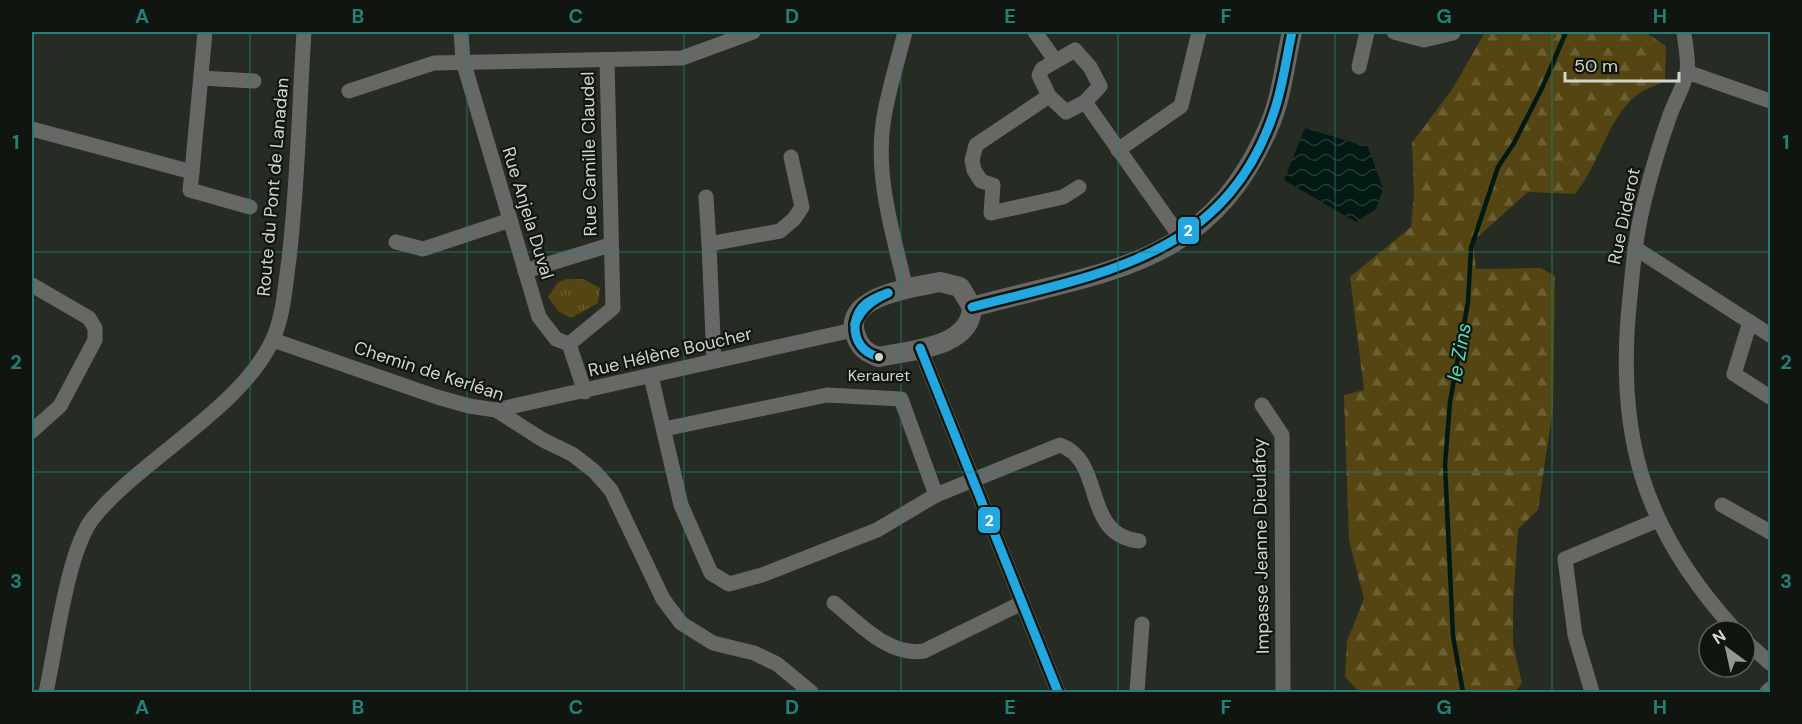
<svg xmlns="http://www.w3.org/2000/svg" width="1802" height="724" viewBox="0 0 1802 724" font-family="'DM Sans',sans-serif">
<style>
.forest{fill:url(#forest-firs)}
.park{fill:url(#park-tufts)}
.water{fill:url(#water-waves)}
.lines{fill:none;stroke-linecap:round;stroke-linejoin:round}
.stream{stroke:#031913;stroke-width:4.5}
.minor{stroke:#676865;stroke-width:15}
.tertiary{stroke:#676865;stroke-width:20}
.bus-1-casing{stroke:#11150f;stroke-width:14}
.bus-1{stroke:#23a7e0;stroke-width:9}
.grid{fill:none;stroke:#228078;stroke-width:1.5;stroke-opacity:0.55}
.bus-dot{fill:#d0d6cd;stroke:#11150f;stroke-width:2}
.labels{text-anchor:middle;stroke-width:4.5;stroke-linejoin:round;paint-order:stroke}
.bus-label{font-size:16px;fill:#d0d6cd;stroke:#11150f}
.street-label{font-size:18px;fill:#d0d6cd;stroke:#11150f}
.water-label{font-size:20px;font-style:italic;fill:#52ddc0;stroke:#11150f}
.line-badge{stroke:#11150f;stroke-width:2}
.badge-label{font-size:16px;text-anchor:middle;font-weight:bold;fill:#fff}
.neatline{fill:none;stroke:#228078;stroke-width:2}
.grid-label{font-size:20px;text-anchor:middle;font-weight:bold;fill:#228078}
</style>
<defs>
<pattern id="forest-firs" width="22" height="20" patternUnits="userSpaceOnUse" patternTransform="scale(1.5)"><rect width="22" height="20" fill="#544512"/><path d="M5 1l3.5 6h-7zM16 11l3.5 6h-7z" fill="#6c5f33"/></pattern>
<pattern id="park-tufts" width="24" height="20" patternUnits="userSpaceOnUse" patternTransform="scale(1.5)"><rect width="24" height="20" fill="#544512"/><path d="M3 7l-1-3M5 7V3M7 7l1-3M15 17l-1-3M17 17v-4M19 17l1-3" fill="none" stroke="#6c5f33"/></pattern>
<pattern id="water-waves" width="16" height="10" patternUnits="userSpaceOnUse" patternTransform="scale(1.5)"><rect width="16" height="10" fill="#031913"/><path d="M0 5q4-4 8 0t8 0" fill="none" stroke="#273a34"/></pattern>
</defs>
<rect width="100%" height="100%" fill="#262c24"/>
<path class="forest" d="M1485,32H1648V34L1666,46L1665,81C1655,86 1640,91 1632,99C1605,126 1599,165 1575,194L1528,192L1473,241L1476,269L1541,268L1555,276L1553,410L1547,448L1538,510L1518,529L1513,606V644L1522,683L1515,692H1359L1345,677L1347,641L1364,599L1349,540L1344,395L1364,390L1350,277L1411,227L1414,194L1412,143L1453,88Z"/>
<path class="park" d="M567,279H583L600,288L598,303L571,318L558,311L548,297L558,282Z"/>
<path class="water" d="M1305,128L1368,147L1383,189L1376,209L1356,222L1284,180Z"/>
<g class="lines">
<path class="stream" d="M1463,692L1453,636L1445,465L1450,402L1468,302L1471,248L1498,167L1514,143L1543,86L1566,32"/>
<g class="minor">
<path d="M461,32L463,61L539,317L556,339L569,344"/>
<path d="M905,32C898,60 889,88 884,117C874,175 893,233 906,289"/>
<path d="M1035,32L1055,60"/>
<path d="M1394,32L1424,40L1453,33"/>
<path d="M1684,32C1685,44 1689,60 1687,72C1684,86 1675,101 1670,115C1660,143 1651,173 1644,202C1636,233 1633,265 1630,297C1615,433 1642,529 1736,631"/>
<path d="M1075,50L1090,67L1100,86L1085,102L1066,112L1049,96L1039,75L1042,69Z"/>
<path d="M1359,67L1367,32"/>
<path d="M1687,72L1770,101"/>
<path d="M201,78L254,81"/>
<path d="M349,91L434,63L682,58L753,32"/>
<path d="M1049,96L976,145L972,160L974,170L981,181L993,185L991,213L1063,197L1079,187"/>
<path d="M1085,102L1181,238"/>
<path d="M32,129L192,172L205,32"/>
<path d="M1118,150L1181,106L1199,32"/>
<path d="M192,172L190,190L250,207"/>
<path d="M706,197L709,244"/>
<path d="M396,242L423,249L510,220"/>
<path d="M1635,248L1770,335"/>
<path d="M525,271L610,245"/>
<path d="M32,285L89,318L95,328V340L60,406L32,431"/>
<path d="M1750,322L1734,374L1770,397"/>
<path d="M273,340L437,397L469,406L496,410L543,440L572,454L594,471L611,490L663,599L681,623L713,643L754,653L777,664L811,692"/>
<path d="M569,344L613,308L607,61"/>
<path d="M569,344L585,392"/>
<path d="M920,348L1058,692"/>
<path d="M714,361L709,244L780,231L794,219L802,207L791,157"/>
<path d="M651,376L681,505L711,573L729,584L762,575L877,530L936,495L1060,445C1106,461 1081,535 1139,541"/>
<path d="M1262,405L1282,435L1283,692"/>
<path d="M496,410L853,330"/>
<path d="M664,429L827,395L901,399L936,495"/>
<path d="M1722,505L1770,532"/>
<path d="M834,603C860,624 889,657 924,651L1022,603"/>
<path d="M1745,641L1770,663"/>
<path d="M46,692C56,648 67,551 93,518C142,458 242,408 273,339C284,314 285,286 289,259C298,183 299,107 304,32"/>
<path d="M1137,692L1142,624"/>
<path d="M1592,692L1575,635L1565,559L1658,520"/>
<path d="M1767,692L1770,689"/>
</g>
<g class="tertiary">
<path d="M940,282L960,287L972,307C971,348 911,350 879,357C867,353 860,348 856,336C840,296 915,287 940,282Z"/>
<path d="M972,307C1105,270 1209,269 1270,124C1282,96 1285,61 1292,32"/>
</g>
<g class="bus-1-casing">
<g id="bus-1">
<path d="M972,307C1100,274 1226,257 1274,112C1283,86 1286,59 1292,32"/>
<path d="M855,324C854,341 863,353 879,357"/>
<path d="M855,324C858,305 871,299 888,293"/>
<path d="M855,324C861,308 873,300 888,293"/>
<path d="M920,348L1058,692"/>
</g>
</g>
<use href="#bus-1" class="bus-1"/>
</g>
<path class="grid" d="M250,32V692M467,32V692M684,32V692M901,32V692M1118,32V692M1335,32V692M1552,32V692M32,252H1770M32,472H1770"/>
<circle class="bus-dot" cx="879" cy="357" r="5"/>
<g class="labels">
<g class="bus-label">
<text x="879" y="381">Kerauret</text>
</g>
<g class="street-label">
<text transform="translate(589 154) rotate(-91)" y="6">Rue Camille Claudel</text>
<text transform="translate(273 187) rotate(-85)" y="6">Route du Pont de Lanadan</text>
<text transform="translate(528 213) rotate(73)" y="6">Rue Anjela Duval</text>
<text transform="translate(1624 216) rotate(-78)" y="6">Rue Diderot</text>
<text transform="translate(670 352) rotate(-13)" y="6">Rue Hélène Boucher</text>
<text transform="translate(429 371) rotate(18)" y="6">Chemin de Kerléan</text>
<text transform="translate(1261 546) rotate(-91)" y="6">Impasse Jeanne Dieulafoy</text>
</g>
<g class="water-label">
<text transform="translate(1459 352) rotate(-80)" y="7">le Zins</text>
</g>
</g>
<g class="line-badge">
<rect x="1177" y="216" width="23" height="29" rx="6" fill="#23a7e0"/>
<rect x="977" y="506" width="24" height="28" rx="6" fill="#23a7e0"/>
</g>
<g class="badge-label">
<text x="1188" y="236">2</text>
<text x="989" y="526">2</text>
</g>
<rect width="1802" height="724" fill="none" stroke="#11150f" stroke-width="66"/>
<g transform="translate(1727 649) rotate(327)"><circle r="28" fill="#11150f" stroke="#5d625b" stroke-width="1.5"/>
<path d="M0-4.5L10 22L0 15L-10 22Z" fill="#949a92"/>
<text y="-9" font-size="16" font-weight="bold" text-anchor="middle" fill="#d0d6cd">N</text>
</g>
<path d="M1565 72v9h114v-9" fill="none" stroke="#d0d6cd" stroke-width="3"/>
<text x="1574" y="72" font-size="18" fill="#d0d6cd" stroke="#11150f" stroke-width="4.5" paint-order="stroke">50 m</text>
<rect x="33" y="33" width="1736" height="658" class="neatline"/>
<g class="grid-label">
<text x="142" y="23">A</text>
<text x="358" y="23">B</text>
<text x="576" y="23">C</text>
<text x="792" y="23">D</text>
<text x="1010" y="23">E</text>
<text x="1226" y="23">F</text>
<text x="1444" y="23">G</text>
<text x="1660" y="23">H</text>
<text x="16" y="149">1</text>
<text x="1786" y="149">1</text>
<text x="16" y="369">2</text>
<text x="1786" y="369">2</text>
<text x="16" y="588">3</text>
<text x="1786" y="588">3</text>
<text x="142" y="714">A</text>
<text x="358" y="714">B</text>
<text x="576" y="714">C</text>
<text x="792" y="714">D</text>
<text x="1010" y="714">E</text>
<text x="1226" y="714">F</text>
<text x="1444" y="714">G</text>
<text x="1660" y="714">H</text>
</g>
</svg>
